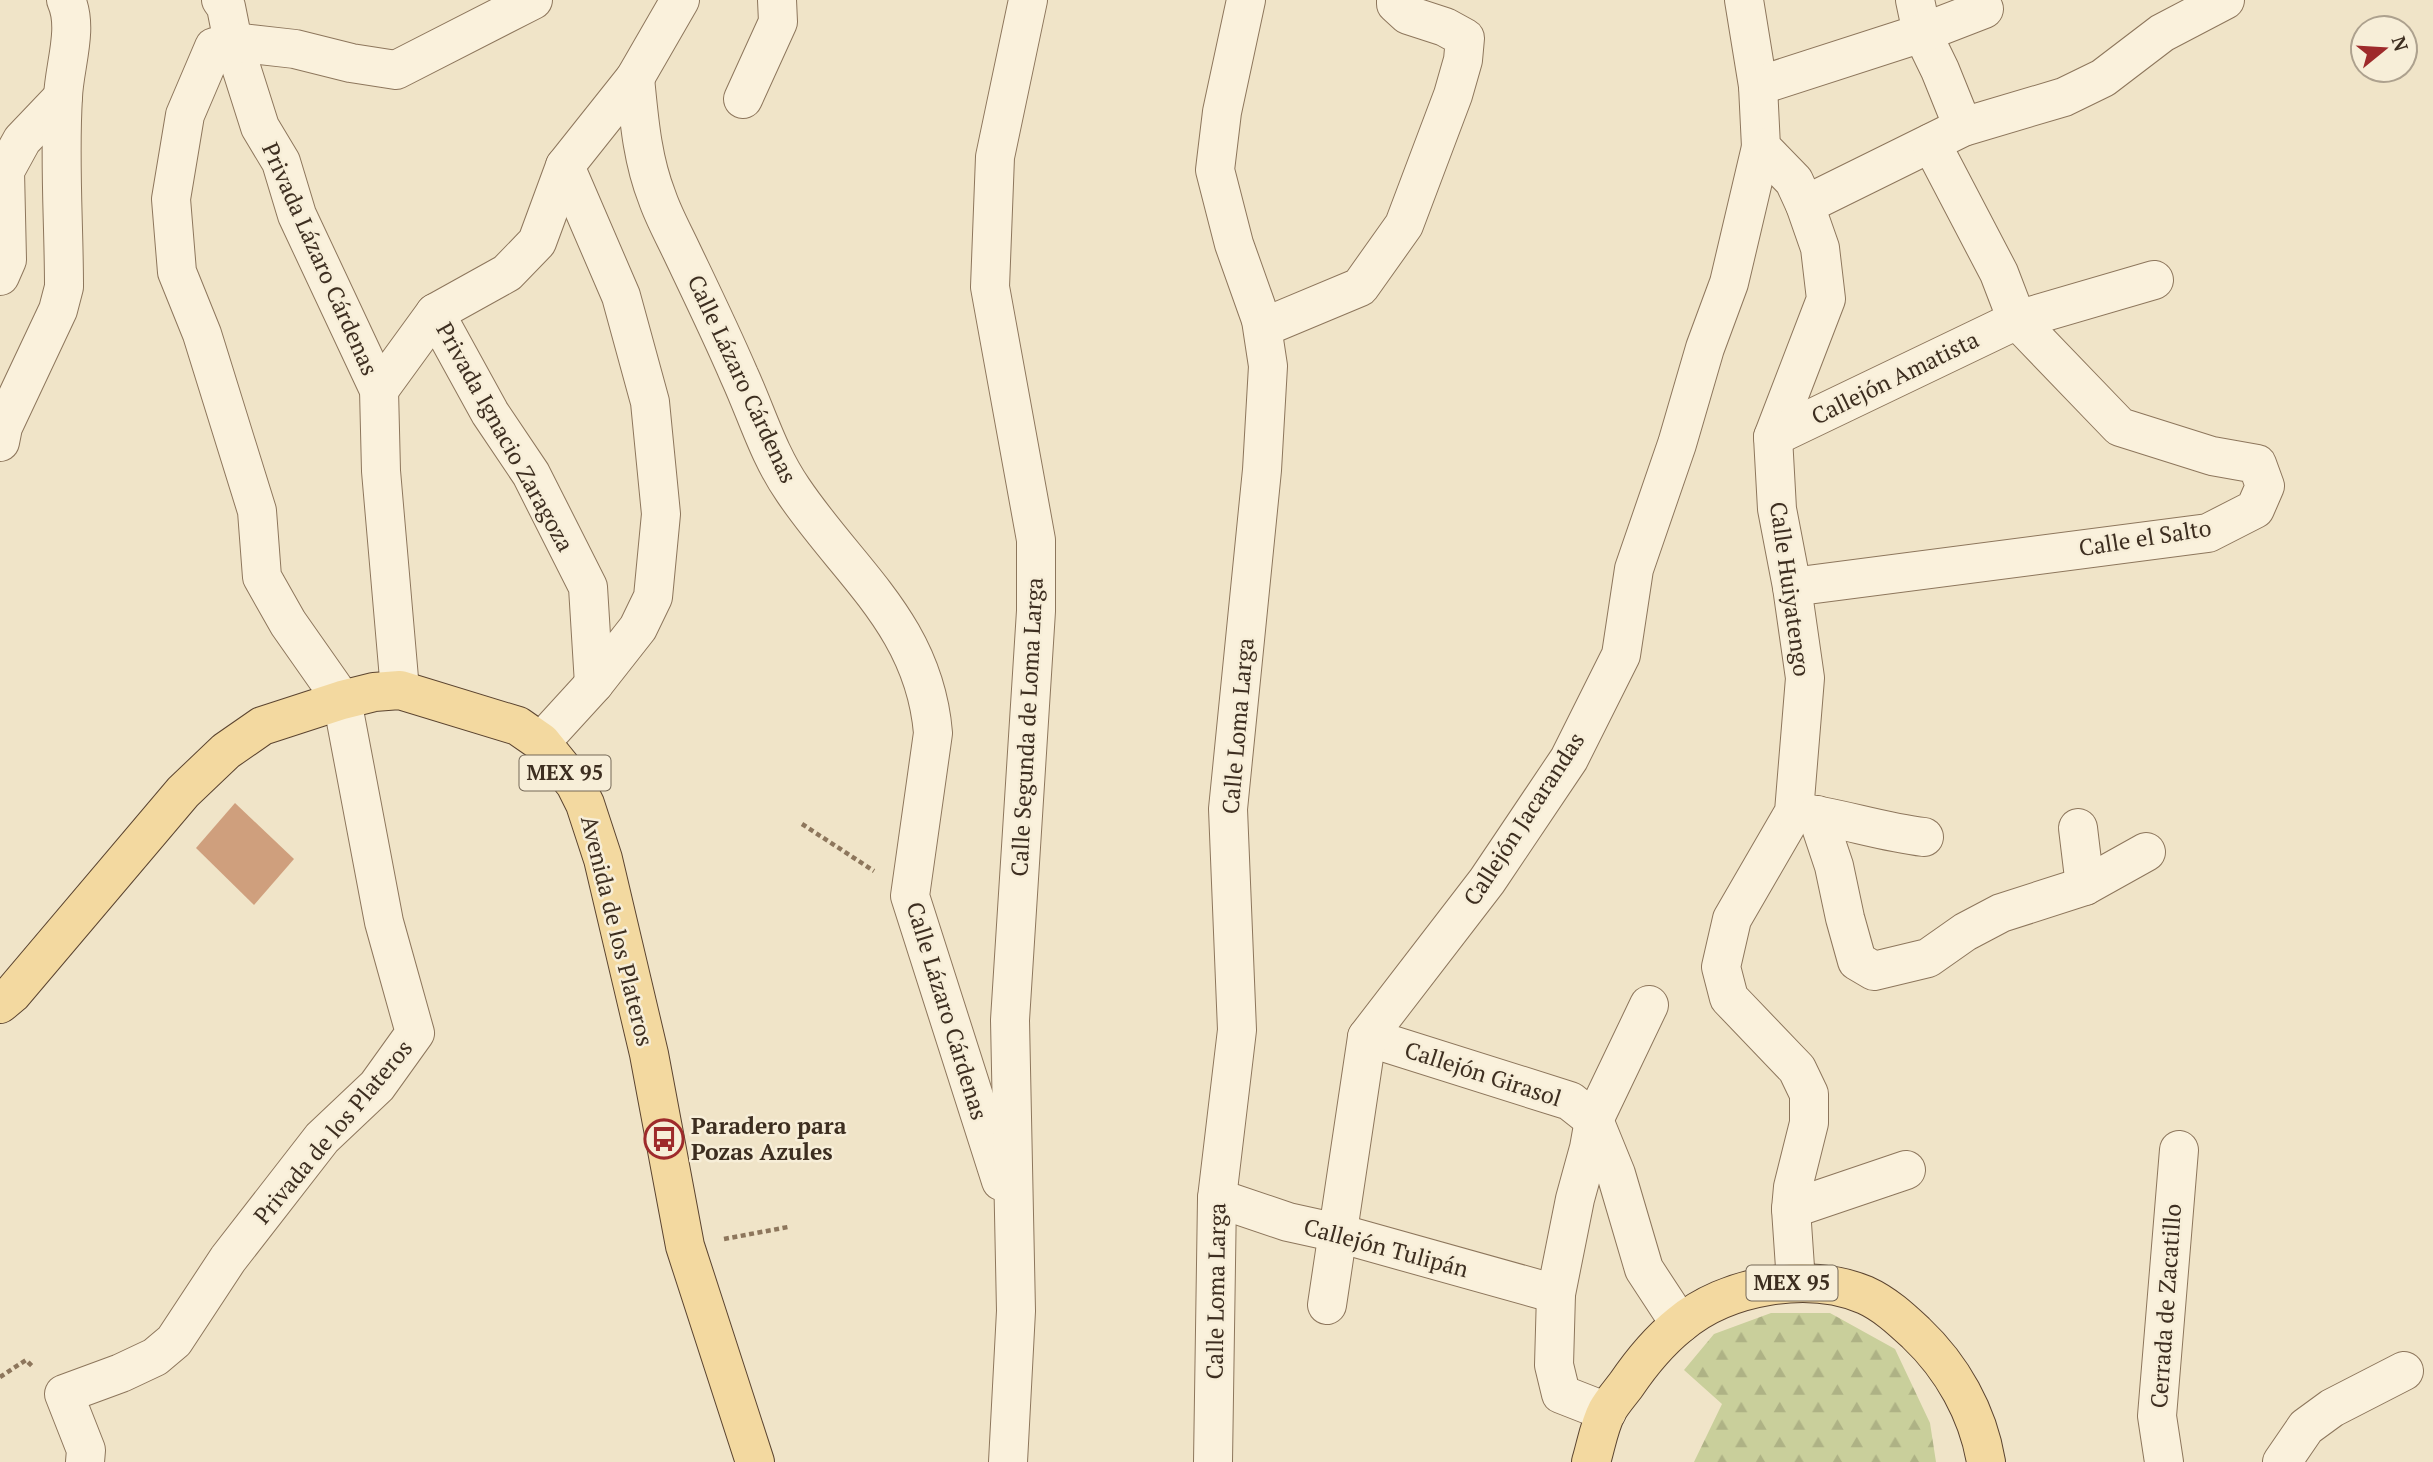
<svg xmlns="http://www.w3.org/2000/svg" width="2433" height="1462" viewBox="0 0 2433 1462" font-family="'PT Serif',serif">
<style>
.forest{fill:url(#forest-firs)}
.building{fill:#cf9f7d}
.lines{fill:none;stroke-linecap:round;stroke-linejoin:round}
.minor-casing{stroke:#8d765c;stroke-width:40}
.major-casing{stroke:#5b4430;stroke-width:40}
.path{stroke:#8d765c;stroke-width:4.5;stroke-dasharray:5 3.5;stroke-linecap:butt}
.minor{stroke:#faf1dc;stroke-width:38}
.major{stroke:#f3d9a0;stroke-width:38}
.labels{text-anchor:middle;stroke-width:5;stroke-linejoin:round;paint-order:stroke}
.shield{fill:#f7eed8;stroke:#756857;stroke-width:2}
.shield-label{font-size:21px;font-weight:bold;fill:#3d2e20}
.street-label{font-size:23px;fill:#3d2e20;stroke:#f7eed8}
.poi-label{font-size:23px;font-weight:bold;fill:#3d2e20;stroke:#f7eed8;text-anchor:start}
</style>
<defs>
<pattern id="forest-firs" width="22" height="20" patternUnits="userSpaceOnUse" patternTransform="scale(1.75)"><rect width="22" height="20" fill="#c9cf9b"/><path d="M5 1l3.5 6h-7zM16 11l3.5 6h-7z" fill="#aeb285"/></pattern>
</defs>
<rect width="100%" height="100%" fill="#f0e4c8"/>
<path class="forest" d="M1771,1313H1830L1895,1349L1930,1423L1936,1462H1694L1722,1404L1684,1370L1714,1334Z"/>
<path class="building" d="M235,803L294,859L254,905L196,848Z"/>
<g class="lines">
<g class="minor-casing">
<g id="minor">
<path d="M221,0L226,7L233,42L260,127L281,162L297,215L379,390L381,471L400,690"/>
<path d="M1744,0L1758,86L1761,147L1794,181L1805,205L1820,248L1826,299L1773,437L1777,509L1792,587L1805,678L1794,812L1732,919L1721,967L1729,998L1797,1069L1809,1094V1123L1793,1187L1791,1209L1796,1282"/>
<path d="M1915,0L1922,33L1940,70L1963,127"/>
<path d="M635,78C639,118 642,159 657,197C663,215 673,233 681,250C701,292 721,333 739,375C757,414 768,454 793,490C848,572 924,625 933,733L910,896L1001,1181"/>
<path d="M1758,86L1922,33L1984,9"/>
<path d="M743,99L778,22L777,0"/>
<path d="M1805,205L1963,127L2064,97L2103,78L2162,33L2225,0"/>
<path d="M0,276L7,260L5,171L22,140L63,97"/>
<path d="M435,313L490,413L531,474L588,587L594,684"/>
<path d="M1261,320L1269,325L1360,287L1404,225L1453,95L1463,60L1465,38L1445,27L1408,15L1396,4V0"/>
<path d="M379,390L435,313L507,273L537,242L565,166L635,78L680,0"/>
<path d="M1773,437L2017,320L2154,280"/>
<path d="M0,442L3,427L58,310L64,287C64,224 59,160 63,97C64,67 79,28 66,0"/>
<path d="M1792,587L2208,533L2255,509L2265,486L2257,464L2212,456L2120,427L2017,320L1999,273L1931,143"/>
<path d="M541,742L594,684L638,628L653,597L661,514L650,402L621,296L565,166"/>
<path d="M1795,812C1839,817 1880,832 1924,837"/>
<path d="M1817,815L1834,866L1845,918L1857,961L1874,971L1928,958L1965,932L2001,913L2085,886L2146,852"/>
<path d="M2078,828L2085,886"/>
<path d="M1367,1037L1570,1101L1594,1120L1616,1174L1644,1269L1680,1324"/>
<path d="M1217,1198L1288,1222L1338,1233L1556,1294"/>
<path d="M1791,1209L1906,1170"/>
<path d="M1327,1305L1367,1037L1487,881L1569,759L1621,655L1634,569L1677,444L1705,348L1729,283L1761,147"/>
<path d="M1607,1412L1561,1394L1554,1365L1556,1294L1575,1199L1589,1148L1594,1120L1649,1005"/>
<path d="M85,1462L86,1450L64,1394L121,1373L155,1357L174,1341L228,1259L322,1138L377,1086L415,1033L384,922L342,700L288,623L262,577L257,511L202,334L177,272L171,199L185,115L214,47L233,42L295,49L351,63L396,70L533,0"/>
<path d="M1008,1462L1016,1311L1010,1020L1036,611V540L990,287L995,157L1028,0"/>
<path d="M1213,1462L1217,1198L1237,1030L1228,809L1262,470L1268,366L1261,320L1234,244L1215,170L1222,112L1246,0"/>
<path d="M2164,1462L2157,1416L2179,1150"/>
<path d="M2282,1462L2306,1427L2332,1408L2404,1371"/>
</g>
</g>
<g class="major-casing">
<g id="major">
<path d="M0,1004L12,994L183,792L226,751L262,726L342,700L374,692L400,690L518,726L541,742L575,784L585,804L603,859L649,1054L685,1246L755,1462"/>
<path d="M1591,1462C1596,1446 1599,1426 1607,1411C1612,1402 1620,1393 1626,1385C1641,1363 1658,1342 1679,1325C1726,1285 1808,1271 1865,1295C1885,1304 1901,1319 1916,1333C1952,1367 1978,1413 1986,1462"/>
</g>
</g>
<g class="path">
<path d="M802,824L874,871"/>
<path d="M724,1239L788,1227"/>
<path d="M0,1377L26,1360L34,1368"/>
</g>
<use href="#minor" class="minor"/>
<use href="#major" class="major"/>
</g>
<defs>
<g id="bus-ring" transform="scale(2.0125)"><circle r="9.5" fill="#f7eed8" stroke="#9e2a2b" stroke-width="1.5"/><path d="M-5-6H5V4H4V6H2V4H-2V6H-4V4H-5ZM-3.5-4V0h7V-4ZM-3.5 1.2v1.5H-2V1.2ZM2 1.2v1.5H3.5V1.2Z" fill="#9e2a2b"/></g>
</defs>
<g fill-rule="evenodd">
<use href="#bus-ring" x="664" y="1139"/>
</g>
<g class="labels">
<g class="shield">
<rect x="519.5" y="755.5" width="91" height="35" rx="5"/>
<rect x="1746.5" y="1265.5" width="91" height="35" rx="5"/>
</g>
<g class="shield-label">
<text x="565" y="780">MEX 95</text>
<text x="1792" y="1290">MEX 95</text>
</g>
<g class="street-label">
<text transform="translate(320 259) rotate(66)" y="8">Privada Lázaro Cárdenas</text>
<text transform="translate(1895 378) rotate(-26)" y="8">Callejón Amatista</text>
<text transform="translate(742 379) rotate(65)" y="8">Calle Lázaro Cárdenas</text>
<text transform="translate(505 437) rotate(61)" y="8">Privada Ignacio Zaragoza</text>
<text transform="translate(2145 538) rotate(-9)" y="8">Calle el Salto</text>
<text transform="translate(1790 589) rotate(82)" y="8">Calle Huiyatengo</text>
<text transform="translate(1238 726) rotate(-85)" y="8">Calle Loma Larga</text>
<text transform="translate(1027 727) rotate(-87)" y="8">Calle Segunda de Loma Larga</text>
<text transform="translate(1524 819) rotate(-57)" y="8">Callejón Jacarandas</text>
<text transform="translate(617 931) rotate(76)" y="8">Avenida de los Plateros</text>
<text transform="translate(947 1011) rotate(73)" y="8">Calle Lázaro Cárdenas</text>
<text transform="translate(1483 1074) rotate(18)" y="8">Callejón Girasol</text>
<text transform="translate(333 1132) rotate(-50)" y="8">Privada de los Plateros</text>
<text transform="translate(1386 1248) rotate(15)" y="8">Callejón Tulipán</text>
<text transform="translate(1216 1291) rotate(-89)" y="8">Calle Loma Larga</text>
<text transform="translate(2166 1306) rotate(-86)" y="8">Cerrada de Zacatillo</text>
</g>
<g class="poi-label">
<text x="691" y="1134">Paradero para<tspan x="691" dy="26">Pozas Azules</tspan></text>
</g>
</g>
<g transform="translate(2384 49) rotate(72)"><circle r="33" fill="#f7eed8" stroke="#ada18e" stroke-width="2"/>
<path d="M0-5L12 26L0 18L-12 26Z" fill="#9e2a2b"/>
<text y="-10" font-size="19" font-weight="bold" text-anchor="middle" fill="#3d2e20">N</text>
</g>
</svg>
